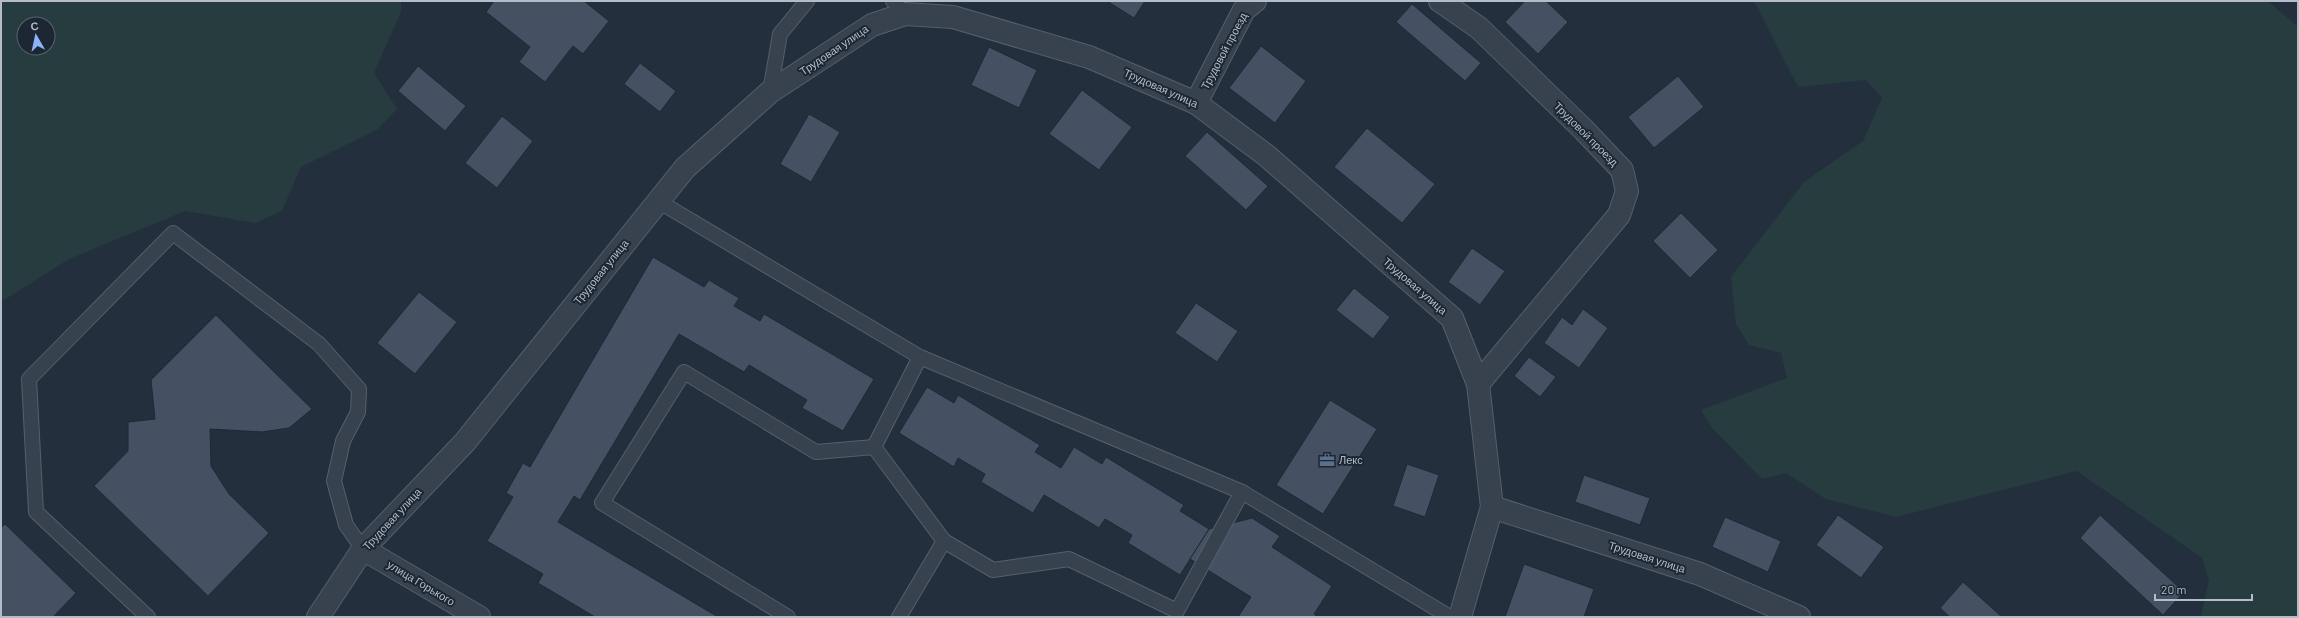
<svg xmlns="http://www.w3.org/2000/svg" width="2299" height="618" viewBox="0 0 2299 618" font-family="Barlow,sans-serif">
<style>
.green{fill:#263c3f;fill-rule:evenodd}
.building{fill:#455162;stroke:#1f2835}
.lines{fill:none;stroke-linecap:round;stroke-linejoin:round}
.service-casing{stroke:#565f6c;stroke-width:16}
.minor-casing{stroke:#565f6c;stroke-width:24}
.service{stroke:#38414e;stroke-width:14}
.minor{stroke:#38414e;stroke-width:22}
.labels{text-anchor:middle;stroke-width:4;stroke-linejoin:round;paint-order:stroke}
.street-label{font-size:11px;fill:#b4bcc9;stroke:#1d2633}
.poi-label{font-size:11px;fill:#b4bcc9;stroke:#1d2633;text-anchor:start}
</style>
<rect width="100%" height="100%" fill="#242f3e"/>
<g class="green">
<path d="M1,1H401V12L374,73L397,109L378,129L301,167L282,211L255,223L185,211L69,259L1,302ZM24,24H48V48H24Z"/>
<path d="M1754,1H2268L2298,27V617H2197L2201,616L2209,580L2202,558L2077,471L1896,517L1826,499L1786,473L1762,479L1713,429L1701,410L1787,378L1781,353L1749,345L1736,324L1731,277L1804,182L1863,141L1882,98L1866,80L1798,87Z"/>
</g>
<g class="building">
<path d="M494,1H584L609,21L583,54L573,46L545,82L519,62L530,47L486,12Z"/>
<path d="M1107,1H1145L1134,18Z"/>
<path d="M1525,1H1546L1568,22L1538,54L1505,22Z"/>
<path d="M1412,4L1481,63L1465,81L1396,22Z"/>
<path d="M1261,46L1306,81L1275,123L1229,88Z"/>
<path d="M989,47L1037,70L1019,108L971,85Z"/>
<path d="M640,63L676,91L660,112L624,84Z"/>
<path d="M418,66L466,106L445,131L398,91Z"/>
<path d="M1678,76L1704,107L1654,148L1628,117Z"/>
<path d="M1082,90L1132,127L1099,170L1049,134Z"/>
<path d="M809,114L840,132L811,182L780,164Z"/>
<path d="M502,116L533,141L497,188L465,163Z"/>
<path d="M1367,128L1435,184L1402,223L1334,167Z"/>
<path d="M1207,132L1268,186L1246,210L1185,156Z"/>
<path d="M1681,213L1718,250L1690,278L1653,241Z"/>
<path d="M1472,248L1505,271L1480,305L1448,282Z"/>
<path d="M653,257L704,287L709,280L739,298L734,306L760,321L764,314L874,379L843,431L802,408L807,400L749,365L744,372L679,334L580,500L574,496L558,522L718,617H595L538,583L543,574L487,541L513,497L506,493L523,463L530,467Z"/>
<path d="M1354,288L1390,317L1373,339L1336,310Z"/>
<path d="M419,292L457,322L415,374L377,343Z"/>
<path d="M1196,303L1238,331L1217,362L1175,333Z"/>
<path d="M1583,309L1608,328L1579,368L1544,343L1562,317L1572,325Z"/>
<path d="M216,315L312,409L289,428L262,432L210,429L211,466L229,494L269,533L208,596L94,486L128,451V422L155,419L151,380Z"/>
<path d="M1529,357L1556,377L1540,397L1514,376Z"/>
<path d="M927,387L954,403L958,395L1040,445L1035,452L1061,468L1074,447L1102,464L1106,457L1184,505L1180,511L1209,529L1180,575L1128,543L1132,535L1105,519L1099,528L1044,495L1033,513L981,482L985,474L958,458L954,467L899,433Z"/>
<path d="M1330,400L1377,429L1323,514L1276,485Z"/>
<path d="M1407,464L1439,475L1425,517L1393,506Z"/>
<path d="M1584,475L1650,498L1640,525L1575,502Z"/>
<path d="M1838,515L1884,547L1861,578L1816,545Z"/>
<path d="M2100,515L2184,592L2163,615L2080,538Z"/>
<path d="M1725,517L1781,541L1768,572L1712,547Z"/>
<path d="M1252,518L1280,536L1272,547L1332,586L1314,614L1318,617H1238L1251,597L1190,559L1209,529Z"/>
<path d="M5,524L76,593L53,617H1V528Z"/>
<path d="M1524,564L1594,589L1584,617H1505Z"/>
<path d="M1963,582L2002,617H1950L1940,608Z"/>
</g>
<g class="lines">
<g class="service-casing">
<g id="service">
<path d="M893,1L905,14"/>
<path d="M770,92L780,34L807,1"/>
<path d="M658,201L920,357L1242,492L1177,611L1069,559L993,570L944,541L899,617"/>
<path d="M874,447L920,357"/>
<path d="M1242,492L1450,617"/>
<path d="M148,617L36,512L29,379L173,233L319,344L359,389L358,412L343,441L334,481L346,525L363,549"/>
<path d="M788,617L602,503L684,372L816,452L874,447L944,541"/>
</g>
</g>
<g class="minor-casing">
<g id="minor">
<path d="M1440,1L1479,28L1583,129L1622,170L1627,191L1619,215L1478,384"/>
<path d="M1196,103L1244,10L1255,1"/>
<path d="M1492,507L1700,574L1799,617"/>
<path d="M363,549L479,617"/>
<path d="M318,617L363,549L465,442L685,168L770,92L872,25L905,14L953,17L1089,57L1196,103L1267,156L1452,318L1478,384L1492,507L1460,617"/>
</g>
</g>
<use href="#service" class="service"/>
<use href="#minor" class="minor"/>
</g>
<defs>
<g id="office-bare" transform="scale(1.2)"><path d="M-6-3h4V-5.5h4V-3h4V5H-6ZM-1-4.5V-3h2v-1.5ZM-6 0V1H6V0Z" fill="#5c6f8a" stroke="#1d2633" stroke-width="2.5" paint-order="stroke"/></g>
</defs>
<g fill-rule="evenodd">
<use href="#office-bare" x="1327" y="460"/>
</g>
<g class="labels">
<g class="street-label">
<text transform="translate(834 50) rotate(-34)" y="4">Трудовая улица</text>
<text transform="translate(1224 51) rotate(-62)" y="4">Трудовой проезд</text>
<text transform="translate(1161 88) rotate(24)" y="4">Трудовая улица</text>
<text transform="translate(1586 134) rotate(45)" y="4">Трудовой проезд</text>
<text transform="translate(601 272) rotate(-51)" y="4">Трудовая улица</text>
<text transform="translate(1415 286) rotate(41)" y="4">Трудовая улица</text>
<text transform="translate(392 519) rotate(-47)" y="4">Трудовая улица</text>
<text transform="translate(1647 557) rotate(18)" y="4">Трудовая улица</text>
<text transform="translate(421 583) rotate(31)" y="4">улица Горького</text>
</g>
<g class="poi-label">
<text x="1339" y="464">Лекс</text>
</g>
</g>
<rect width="2299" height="618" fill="none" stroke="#b4bcc9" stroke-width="4"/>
<g transform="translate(36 36) rotate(351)"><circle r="19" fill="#1d2633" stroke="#59626f"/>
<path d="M0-3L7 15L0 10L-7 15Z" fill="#8ab4f8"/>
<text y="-6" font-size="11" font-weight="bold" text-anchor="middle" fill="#b4bcc9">С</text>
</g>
<path d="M2155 594v6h97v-6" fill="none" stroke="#b4bcc9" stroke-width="2"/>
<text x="2161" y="594" font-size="12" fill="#b4bcc9" stroke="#1d2633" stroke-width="3" paint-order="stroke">20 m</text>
</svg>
